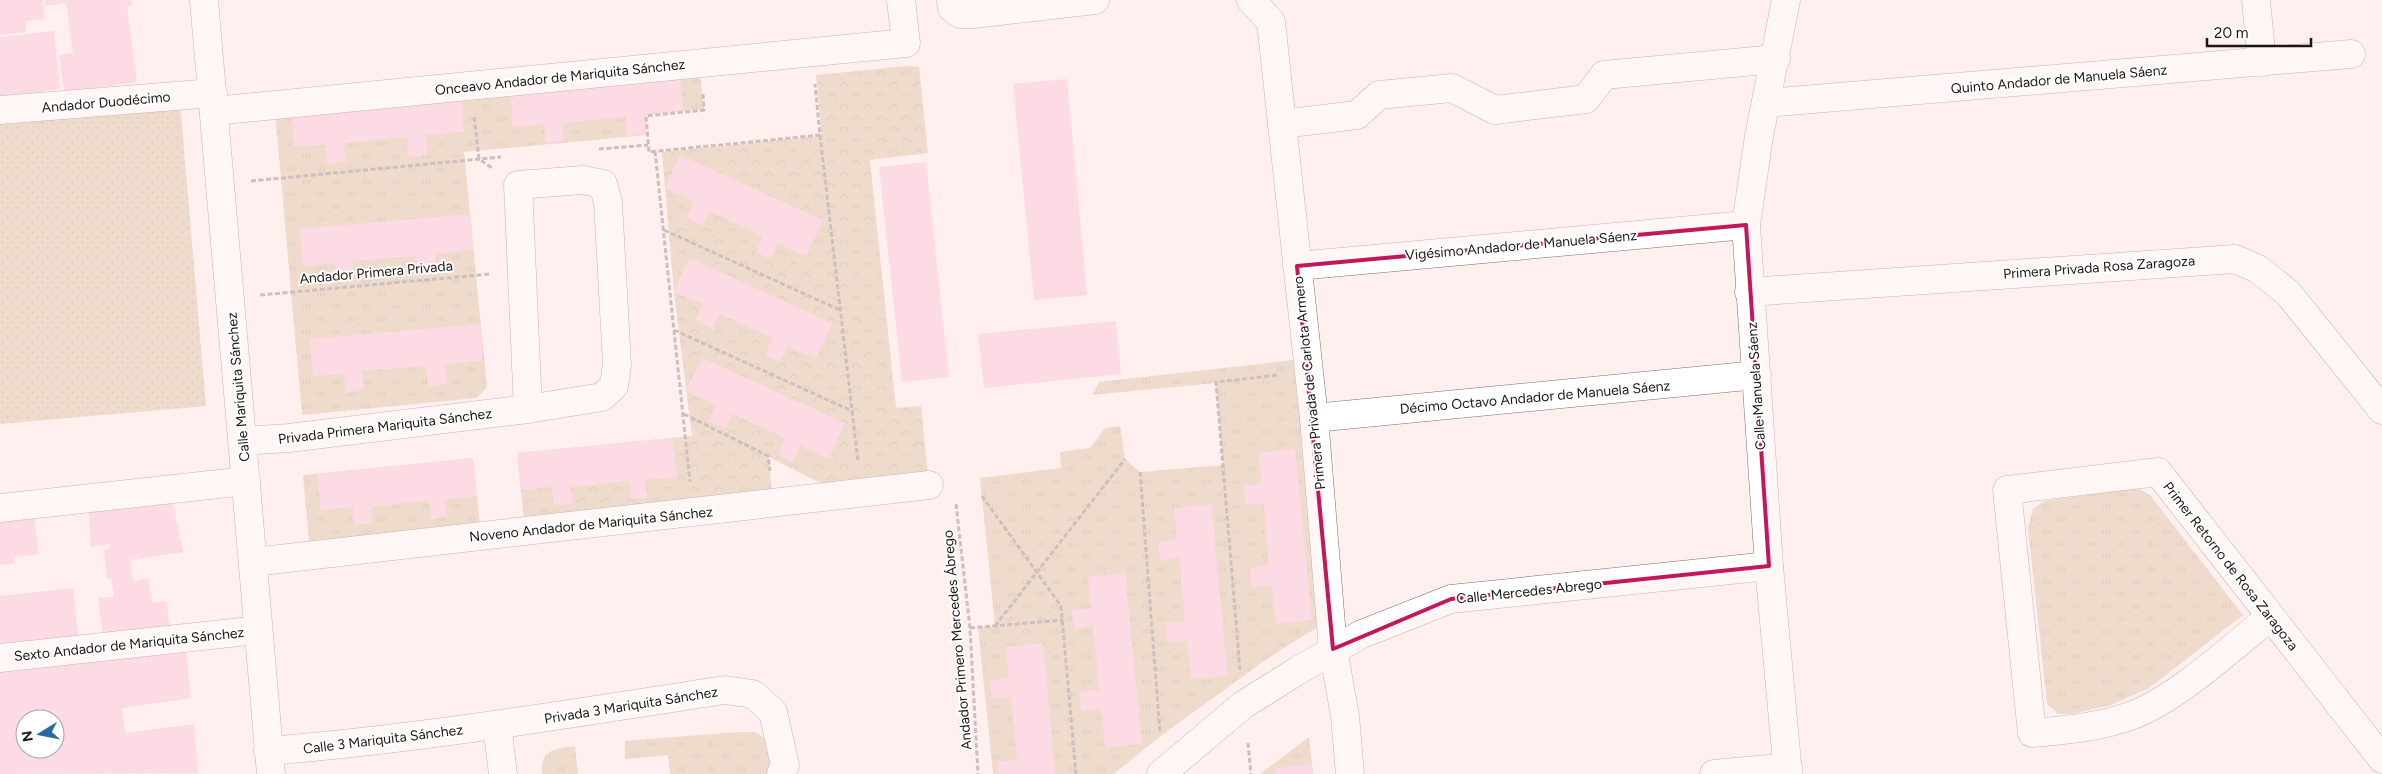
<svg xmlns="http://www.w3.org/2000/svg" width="2382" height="774" viewBox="0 0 2382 774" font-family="Figtree,sans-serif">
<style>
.grass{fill:url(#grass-tufts)}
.forest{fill:url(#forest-crowns)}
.park{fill:url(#park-dots)}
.building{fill:#f8c3d7;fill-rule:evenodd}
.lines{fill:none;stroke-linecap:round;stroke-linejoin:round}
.minor-casing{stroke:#7e6e6d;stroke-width:29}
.path{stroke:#928686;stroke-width:3;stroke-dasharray:5 2.5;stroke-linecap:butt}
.minor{stroke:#fff;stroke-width:28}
.marked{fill:none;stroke:#c2185b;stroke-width:4;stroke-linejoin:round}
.labels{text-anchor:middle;stroke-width:4;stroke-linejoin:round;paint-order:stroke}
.street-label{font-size:14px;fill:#1c1515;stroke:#fff}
</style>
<defs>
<pattern id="grass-tufts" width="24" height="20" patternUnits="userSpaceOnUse" patternTransform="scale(1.25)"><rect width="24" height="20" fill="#dcc3a1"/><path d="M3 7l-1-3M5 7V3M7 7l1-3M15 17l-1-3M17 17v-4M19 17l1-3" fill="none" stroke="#bca78a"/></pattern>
<pattern id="forest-crowns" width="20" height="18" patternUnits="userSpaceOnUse" patternTransform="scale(1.25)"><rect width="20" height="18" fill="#dcc3a1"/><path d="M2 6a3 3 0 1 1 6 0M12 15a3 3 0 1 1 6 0" fill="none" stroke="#bca78a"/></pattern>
<pattern id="park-dots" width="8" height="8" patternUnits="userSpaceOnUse" patternTransform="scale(1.25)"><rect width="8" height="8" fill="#dcc3a1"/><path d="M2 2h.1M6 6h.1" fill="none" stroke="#bca78a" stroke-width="1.8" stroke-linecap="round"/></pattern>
</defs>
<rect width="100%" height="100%" fill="#ffefef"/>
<g class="grass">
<path d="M700,74L704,109L645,115L647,135L464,152L487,387L477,398L302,415L275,112Z"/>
<path d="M1293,360L1324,623L1267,659L1162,735L1114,774H993L978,628L995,626L980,478L1061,468L1060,452L1090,448L1105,428L1120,426L1125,459L1140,472L1223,465L1216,383L1092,395L1099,382Z"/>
<path d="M473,458L480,525L309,542L303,475Z"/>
<path d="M2137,488L2150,495L2243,615L2149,688L2111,705L2072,714H2058L2047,704L2028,528L2033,509L2044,501Z"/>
<path d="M738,732H754L766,739L771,756L772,774H670L668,755L625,759V741Z"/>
<path d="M1309,737L1313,774H1260Z"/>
<path d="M575,746L578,774H542C540,749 555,749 575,746Z"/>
</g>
<path class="forest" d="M908,66L919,67L928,153L870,160L896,408L921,406L928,476L832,489L769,457L772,493L524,520L517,453L692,436L674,292L662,152L822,136L816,75Z"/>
<path class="park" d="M180,102L206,406L0,424V118Z"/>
<g class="building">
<path d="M0,0H43L44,19L25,21L26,32L0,35Z"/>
<path d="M45,0H132V5L127,6L137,82L64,92L59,55L73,53L66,3L46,6Z"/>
<path d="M54,31L60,89L0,97V37Z"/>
<path d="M680,76L683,110L644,114L646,134L627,136L626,117L563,123L564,141L546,143L544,124L513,127L510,91Z"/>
<path d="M1067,79L1087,295L1034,300L1013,84Z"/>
<path d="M461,95L464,132L426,135L428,155L408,157L407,137L344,143L345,162L327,164L325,145L294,147L291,110Z"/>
<path d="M680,155L823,220L806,256L777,243L770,259L756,252L763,236L710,211L703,226L686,218L694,202L665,188Z"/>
<path d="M926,162L949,377L902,382L879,167Z"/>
<path d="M471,214L473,250L435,254L437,274L418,276L416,256L353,261L354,280L336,282L335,263L303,266L299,229Z"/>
<path d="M689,258L832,323L816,359L787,346L780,362L765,355L773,338L719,314L713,329L696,321L703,304L674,292Z"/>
<path d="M1116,321L1121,374L984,388L978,334Z"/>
<path d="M480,324L483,361L445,364L447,384L428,386L426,366L362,371L364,390L346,393L344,374L313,376L310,339Z"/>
<path d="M702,358L845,423L829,459L800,445L793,462L778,455L785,438L732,414L726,429L709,421L716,404L686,391Z"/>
<path d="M672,438L677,477L645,480L647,498L631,499L629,481L571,487L573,504L554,505L552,487L521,490L517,453Z"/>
<path d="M1295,449L1312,620L1276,624L1272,586L1252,587L1250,568L1269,566L1264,503L1245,505L1243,486L1261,484L1258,453Z"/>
<path d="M473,458L477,496L445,500L447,517L431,519L429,500L371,507L373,523L354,525L353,507L321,510L317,474Z"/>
<path d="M172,499L183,552L130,560L133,581L149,578L152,603L166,601L170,626L103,635L98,598L114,597L111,578L107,579L104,550L110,549V544L91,547L88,506Z"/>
<path d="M1211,504L1228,676L1191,679L1187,641L1167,643L1166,624L1185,621L1179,558L1160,560L1158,542L1177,539L1174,508Z"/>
<path d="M33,511L39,554L14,557L15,563L0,565V515Z"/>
<path d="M1125,573L1142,744L1105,748L1101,709L1081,711L1080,692L1099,690L1093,626L1074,629L1072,610L1091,608L1088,577Z"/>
<path d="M73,588L79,641L0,650V596Z"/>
<path d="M1043,643L1055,774H999L998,762L1017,760L1011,697L992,699L990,680L1009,678L1006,647Z"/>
<path d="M186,650L191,698L122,708L125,733L194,724L198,773L0,774V671ZM25,719H55V749H25Z"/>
<path d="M1312,764L1313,774H1276L1275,768Z"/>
</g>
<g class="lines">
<g class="minor-casing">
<g id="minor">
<path d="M204,0L271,774"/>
<path d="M951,0L952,8L960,14H973L1095,0"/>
<path d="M1251,0L1271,22L1314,418L1333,649L1345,716L1350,774"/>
<path d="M1786,0L1759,136L1746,225L1769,566L1788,774"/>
<path d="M2256,0L2262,62"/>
<path d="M1766,103L2351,54"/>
<path d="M0,110L213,93"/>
<path d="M214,111L906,43L901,0"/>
<path d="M1282,124L1357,115L1379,95L1452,88L1495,110L1586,99L1604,75L1776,59"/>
<path d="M1297,266L1746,225"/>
<path d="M1749,292L2235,259L2258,269L2288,293L2382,410"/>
<path d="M1314,418L1757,375"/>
<path d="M243,441L289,438L528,409L602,397L614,386L617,364L608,202L603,184L583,180L518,185L528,409"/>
<path d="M0,508L246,481"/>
<path d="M253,562L929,485"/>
<path d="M2270,617C2231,648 2179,697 2133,715C2101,727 2066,730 2032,733L2007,490L2158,472L2382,759"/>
<path d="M0,658L258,630"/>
<path d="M497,725L503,774"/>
<path d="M268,751C421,739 573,713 725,690L753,694L773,712L785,765L781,774"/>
<path d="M1161,774L1243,705L1297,671L1362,634L1451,599L1769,566"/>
<path d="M1714,774L1788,767"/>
</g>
</g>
<g class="path">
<path d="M703,94L704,110L646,116L649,152L820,135L815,84"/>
<path d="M474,117L479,159L492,168"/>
<path d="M820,135L858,462"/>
<path d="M599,149L648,145"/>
<path d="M655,151L690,482"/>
<path d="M251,181L501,157"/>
<path d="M664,230L840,310"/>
<path d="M260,295L490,274"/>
<path d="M674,330L852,411"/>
<path d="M684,414L768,456L770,471"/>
<path d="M1140,472L1160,733"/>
<path d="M982,496L1061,606L1076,774"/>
<path d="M956,504L970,628L978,774"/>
<path d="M995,626L1125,459"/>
<path d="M970,628L1063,620"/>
<path d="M1240,670L1216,382L1279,375"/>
<path d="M1248,743L1251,774"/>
</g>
<use href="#minor" class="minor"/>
</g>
<path d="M0 0H2382V774H0ZM1746,225L1769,566L1451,599L1333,649L1297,266Z" fill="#ffefef" fill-opacity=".55" fill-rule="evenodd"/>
<path class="marked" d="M1746,225L1769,566L1451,599L1333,649L1297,266Z"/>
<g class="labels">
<g class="street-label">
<text transform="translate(560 77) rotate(-6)" y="5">Onceavo Andador de Mariquita Sánchez</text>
<text transform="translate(2059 79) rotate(-5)" y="5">Quinto Andador de Manuela Sáenz</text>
<text transform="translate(106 102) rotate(-5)" y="5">Andador Duodécimo</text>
<text transform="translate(1521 245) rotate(-5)" y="5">Vigésimo Andador de Manuela Sáenz</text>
<text transform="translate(2099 267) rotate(-4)" y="5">Primera Privada Rosa Zaragoza</text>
<text transform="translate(376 272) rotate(-5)" y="5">Andador Primera Privada</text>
<text transform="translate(1309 383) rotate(-96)" y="5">Primera Privada de Carlota Armero</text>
<text transform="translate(1756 386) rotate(-94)" y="5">Calle Manuela Sáenz</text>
<text transform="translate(238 387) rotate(-95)" y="5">Calle Mariquita Sánchez</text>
<text transform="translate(1535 397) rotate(-5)" y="5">Décimo Octavo Andador de Manuela Sáenz</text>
<text transform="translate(385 426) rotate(-7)" y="5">Privada Primera Mariquita Sánchez</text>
<text transform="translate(591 524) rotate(-6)" y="5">Noveno Andador de Mariquita Sánchez</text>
<text transform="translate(2231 566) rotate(52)" y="5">Primer Retorno de Rosa Zaragoza</text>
<text transform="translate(1529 591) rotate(-6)" y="5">Calle Mercedes Abrego</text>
<text transform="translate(957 640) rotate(-95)" y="5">Andador Primero Mercedes Ábrego</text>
<text transform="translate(129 644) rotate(-6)" y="5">Sexto Andador de Mariquita Sánchez</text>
<text transform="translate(631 705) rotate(-9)" y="5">Privada 3 Mariquita Sánchez</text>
<text transform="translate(383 739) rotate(-7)" y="5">Calle 3 Mariquita Sánchez</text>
</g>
</g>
<g transform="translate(40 734) rotate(260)"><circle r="24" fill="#ffffff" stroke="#a4a1a1"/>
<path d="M0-4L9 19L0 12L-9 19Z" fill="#266ba0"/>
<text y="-8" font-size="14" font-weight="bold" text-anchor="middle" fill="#1c1515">N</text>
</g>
<path d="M2207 38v8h104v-8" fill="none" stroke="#1c1515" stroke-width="2.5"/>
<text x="2214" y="38" font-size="15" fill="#1c1515" stroke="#ffffff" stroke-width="4" paint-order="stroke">20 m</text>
</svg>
